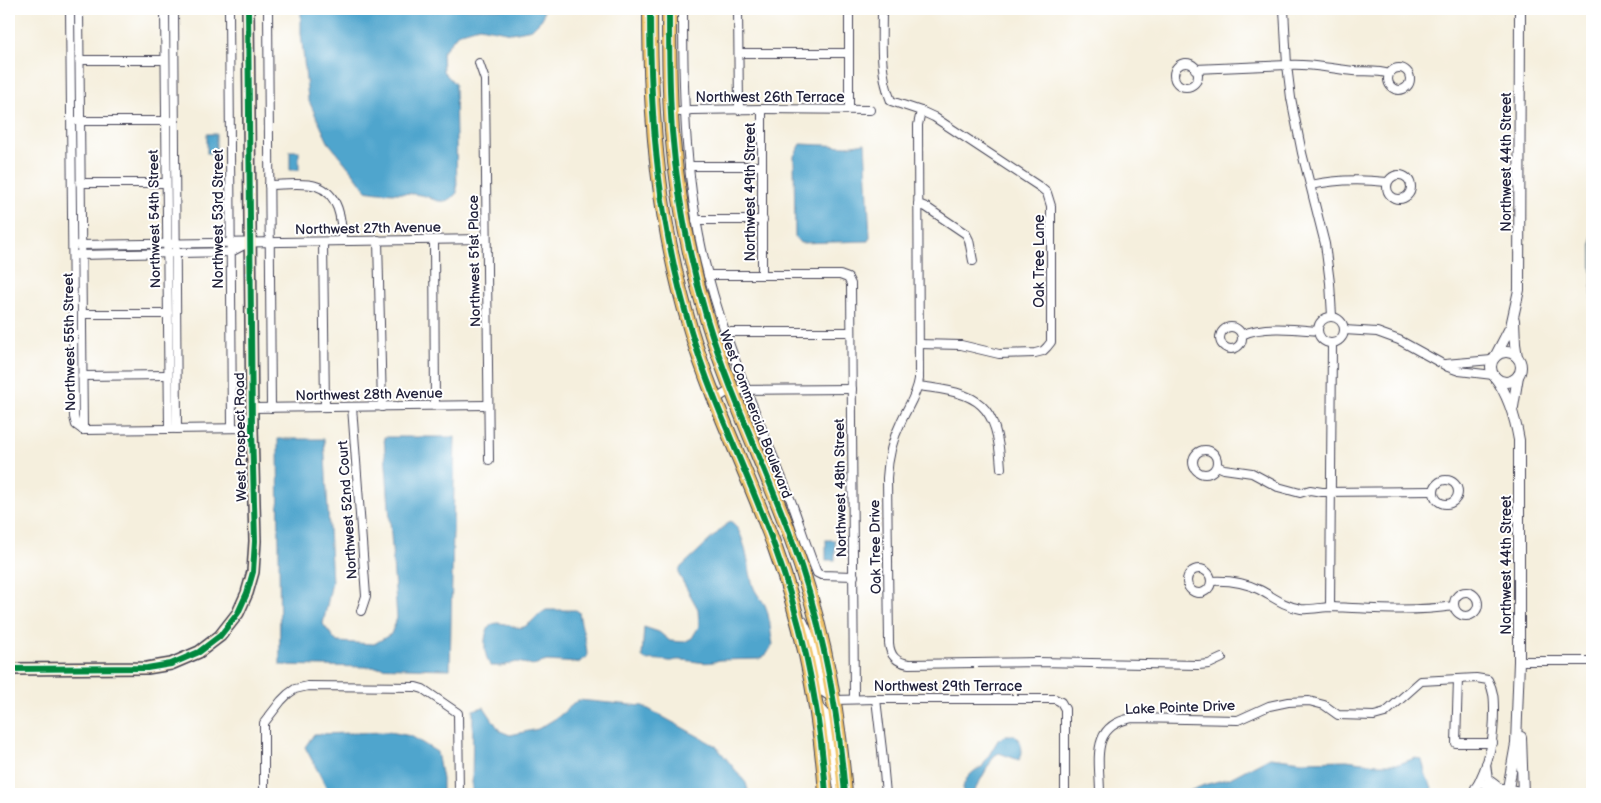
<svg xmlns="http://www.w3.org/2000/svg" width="1601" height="803" viewBox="0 0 1601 803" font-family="'Balsamiq Sans',sans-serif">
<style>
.water{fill:#50a5cd;stroke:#396484}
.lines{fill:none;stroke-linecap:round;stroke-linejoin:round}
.minor-casing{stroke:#424153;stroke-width:10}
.tertiary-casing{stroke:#424153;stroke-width:12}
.secondary-casing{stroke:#424153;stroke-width:14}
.trunk-casing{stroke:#424153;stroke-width:16}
.minor{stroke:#fff;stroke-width:8}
.tertiary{stroke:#fff;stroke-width:10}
.secondary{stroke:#f9e7c3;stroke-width:11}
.trunk{stroke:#f0c469;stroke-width:14}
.cycleway-casing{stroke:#fff;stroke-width:9}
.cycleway{stroke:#00873e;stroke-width:6}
.labels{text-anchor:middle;stroke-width:4;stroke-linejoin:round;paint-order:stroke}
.street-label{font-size:14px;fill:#22223b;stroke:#fff}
</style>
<rect width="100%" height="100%" fill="#fff"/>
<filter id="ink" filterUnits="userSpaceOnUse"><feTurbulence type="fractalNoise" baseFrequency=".02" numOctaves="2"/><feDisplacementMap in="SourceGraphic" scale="10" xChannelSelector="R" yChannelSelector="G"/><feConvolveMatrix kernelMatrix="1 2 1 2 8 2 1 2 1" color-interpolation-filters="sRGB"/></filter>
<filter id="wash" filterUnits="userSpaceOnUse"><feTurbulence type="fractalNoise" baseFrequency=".0096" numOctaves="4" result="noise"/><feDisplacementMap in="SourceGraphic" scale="20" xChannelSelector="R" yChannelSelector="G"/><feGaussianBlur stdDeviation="1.12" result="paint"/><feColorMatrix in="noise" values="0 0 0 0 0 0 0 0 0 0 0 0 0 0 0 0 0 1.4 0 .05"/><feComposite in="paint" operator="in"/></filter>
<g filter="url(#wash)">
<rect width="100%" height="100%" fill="#f5efdd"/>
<g class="water">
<path d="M301,9H544L542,19L532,29L512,33L479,27L458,33L442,53L443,71L455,84L457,193C452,198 448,202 440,201C434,201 428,196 421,195C403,192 384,194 366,190L354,174L328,142L308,99L301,33Z"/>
<path d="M1592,35V318L1591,38Z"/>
<rect x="207" y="134" width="9" height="19"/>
<path d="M865,143L870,237L868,241L800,243L795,237L794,156L801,144L847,146Z"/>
<rect x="290" y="151" width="9" height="19"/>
<path d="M384,437H455L450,669L280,665L278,439H324L332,582L323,624L337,642L374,644L391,634L397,618Z"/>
<path d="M730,521C745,528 748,569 753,585C755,593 761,598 765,605C770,616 770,632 773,644L767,654L759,659L719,660C707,666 693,660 680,660C676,659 673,662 669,661C661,660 654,659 645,660L642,656L644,627L659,632L670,641L684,642L692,638L699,626L698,609L679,575V569Z"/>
<rect x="826" y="540" width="9" height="20"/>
<path d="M546,610H576L579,612C581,628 587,640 587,657L578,663L547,661L533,665L517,662L501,666H491C483,658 482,628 493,624C503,620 515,630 524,627C532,623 538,614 546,610Z"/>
<path d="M578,700L643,706L716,746L746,783L749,794H472L473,710L484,707L500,731L510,735L538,729L558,717Z"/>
<path d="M390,732L411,736L437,752L442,779V794H330L305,747L314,734Z"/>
<path d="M1006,735H1015C1021,742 1025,752 1019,760L999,753L994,756L976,788L974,794H963C961,782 971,771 982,767L998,740Z"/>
<path d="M1270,757L1302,761L1347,760L1377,764H1399L1415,758L1421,759C1424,765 1424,769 1426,775C1428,782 1433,786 1434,794H1182L1204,785L1230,778Z"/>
</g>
</g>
<g filter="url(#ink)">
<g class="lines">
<g class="minor-casing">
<g id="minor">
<path d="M70,9L74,417L76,425L83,430"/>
<path d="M79,9L83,430"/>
<path d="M165,9L169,429"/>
<path d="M174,9L177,429"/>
<path d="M229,9L232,428"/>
<path d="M268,9L271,408"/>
<path d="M595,9H650"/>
<path d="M683,9C683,98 685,188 708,275C729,355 763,429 793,506C801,528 808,551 817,573L821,575L854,576"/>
<path d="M738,9L739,110"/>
<path d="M849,9V109"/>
<path d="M882,9C882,40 879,72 891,101L921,111L934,117L1040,187L1047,193L1051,206V342L1047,347L1043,351L1035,353L999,354L961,345L919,344"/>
<path d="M739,53H849"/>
<path d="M79,60H165"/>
<path d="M479,63L485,80L489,460"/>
<circle cx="1186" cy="75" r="12"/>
<circle cx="1399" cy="79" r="11"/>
<path d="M1195,69L1287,65L1284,9"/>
<path d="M921,111L918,125L919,379C917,395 907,408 901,422C892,440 888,458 887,478L889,643C890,656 896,662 909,664L1037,662L1198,665L1209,664L1222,658"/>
<path d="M680,112L691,110L762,109L870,110"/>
<path d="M77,121H170"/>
<path d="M689,166H762"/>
<circle cx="1399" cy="187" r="12"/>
<path d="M80,183H166"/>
<path d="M269,185C282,185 304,182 316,186C339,193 342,220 342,241"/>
<path d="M1311,185C1337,179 1361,179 1387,182"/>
<path d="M918,204L926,207L966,234L969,240L973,261"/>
<path d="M696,220H763"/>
<path d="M378,240L382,407"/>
<path d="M434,240L435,405"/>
<path d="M323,242L325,407"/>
<path d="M78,245L486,239"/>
<path d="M77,255L231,252L248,243"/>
<path d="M708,275H840L848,278L851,284L854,699"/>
<path d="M762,275V109"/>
<path d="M82,314H168"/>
<path d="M1332,316L1330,283L1325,244L1302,153L1291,98L1287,65C1310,63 1331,69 1354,71C1366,72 1378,70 1389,74"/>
<circle cx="1331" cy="330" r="13"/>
<circle cx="1231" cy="338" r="11"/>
<path d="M1344,330L1377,332L1399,340L1448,367L1459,371L1493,375"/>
<path d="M725,332H851"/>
<path d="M1242,335C1261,325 1296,329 1318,331"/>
<path d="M1445,364L1492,360"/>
<path d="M82,376L168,375"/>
<path d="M918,386C980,393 997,403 1001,468"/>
<path d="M715,400L730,390L852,389"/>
<path d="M352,407L366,596L361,611"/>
<path d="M252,408L487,405"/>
<path d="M83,430L252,428"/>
<circle cx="1205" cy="462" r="12"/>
<path d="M1217,466L1224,469L1252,473L1278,487L1300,493L1310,490L1322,492L1434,491"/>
<circle cx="1446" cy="492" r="12"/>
<circle cx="1199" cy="581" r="12"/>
<path d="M1211,581C1229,580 1244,582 1260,590C1273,597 1284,606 1301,609C1311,610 1322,607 1332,607C1372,609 1414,612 1454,606"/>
<circle cx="1466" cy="604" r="12"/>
<path d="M1330,607L1332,343"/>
<path d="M803,621L811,638L823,692L835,700L876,699H1055L1061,702L1065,709V794"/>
<path d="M1519,661H1592"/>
<path d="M1458,679L1456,743H1493"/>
<path d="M876,699L882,750L886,794"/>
<path d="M818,706L827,716L838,790"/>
<path d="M1486,764L1488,779L1496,785"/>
<path d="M1489,787C1501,786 1510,790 1523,791"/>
<path d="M264,794V723L281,701L288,694L295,689L308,686L416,687L423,689L458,713L459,794"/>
<path d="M1100,794C1100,761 1089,726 1132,718L1238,720L1269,706L1288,702L1309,701L1324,705L1338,715L1374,716L1385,713L1421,681L1476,678L1488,680C1494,691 1494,699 1494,711C1494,739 1490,759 1478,784"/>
<path d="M1475,794V788L1478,784L1482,783L1489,787L1490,794"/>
</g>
</g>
<g class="tertiary-casing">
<g id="tertiary">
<path d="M1514,320L1515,344L1517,357"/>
<circle cx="1506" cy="367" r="15"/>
<path d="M1495,357L1511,326L1519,290L1520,9"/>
<path d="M1495,377C1509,396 1515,417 1519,440V661L1516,744L1507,794"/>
<path d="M1513,407L1518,376"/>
<path d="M1521,737L1523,794"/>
</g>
</g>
<g class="secondary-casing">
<path id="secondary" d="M9,669L147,668L171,664L199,652L220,636L238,613L247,593L253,572L255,541L252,428L248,9"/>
</g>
<g class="trunk-casing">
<g id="trunk">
<path d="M650,9C650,122 658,221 691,331C713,405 749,475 775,548C804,628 820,709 826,794"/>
<path d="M669,9C669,50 669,90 672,131C677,195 689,258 707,319C730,395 765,466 792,540C822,622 838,707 845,794"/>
</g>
</g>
<use href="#minor" class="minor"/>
<use href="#tertiary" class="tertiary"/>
<use href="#secondary" class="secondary"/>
<use href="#trunk" class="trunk"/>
<g class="cycleway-casing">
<g id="cycleway">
<path d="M650,9C650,122 658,221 691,331C713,405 749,475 775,548C804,628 820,709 826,794"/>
<path d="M669,9C669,50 669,90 672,131C677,195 689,258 707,319C730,395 765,466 792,540C822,622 838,707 845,794"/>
<path d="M9,669L147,668L171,664L199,652L220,636L238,613L247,593L253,572L255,541L252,428L248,9"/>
</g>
</g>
<use href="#cycleway" class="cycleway"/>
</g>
</g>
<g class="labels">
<g class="street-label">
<text x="770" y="102">Northwest 26th Terrace</text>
<text transform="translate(1506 162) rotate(-90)" y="5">Northwest 44th Street</text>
<text transform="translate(750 192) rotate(-90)" y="5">Northwest 49th Street</text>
<text transform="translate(154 219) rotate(-91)" y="5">Northwest 54th Street</text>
<text transform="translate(218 219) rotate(-90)" y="5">Northwest 53rd Street</text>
<text transform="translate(368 228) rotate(-1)" y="5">Northwest 27th Avenue</text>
<text transform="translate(474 261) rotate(-91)" y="5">Northwest 51st Place</text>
<text transform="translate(1039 261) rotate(-90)" y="5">Oak Tree Lane</text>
<text transform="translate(69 342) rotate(-91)" y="5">Northwest 55th Street</text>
<text transform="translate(369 394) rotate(-1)" y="5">Northwest 28th Avenue</text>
<text transform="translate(756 414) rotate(69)" y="5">West Commercial Boulevard</text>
<text transform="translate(240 437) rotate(-91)" y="5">West Prospect Road</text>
<text transform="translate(840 488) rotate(-91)" y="5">Northwest 48th Street</text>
<text transform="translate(347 510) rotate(-94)" y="5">Northwest 52nd Court</text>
<text transform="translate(875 547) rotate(-91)" y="5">Oak Tree Drive</text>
<text transform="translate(1506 565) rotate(-90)" y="5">Northwest 44th Street</text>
<text x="948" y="691">Northwest 29th Terrace</text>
<text transform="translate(1180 707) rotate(-2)" y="5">Lake Pointe Drive</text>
</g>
</g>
<rect width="1601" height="803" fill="none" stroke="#fff" stroke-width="30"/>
</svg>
